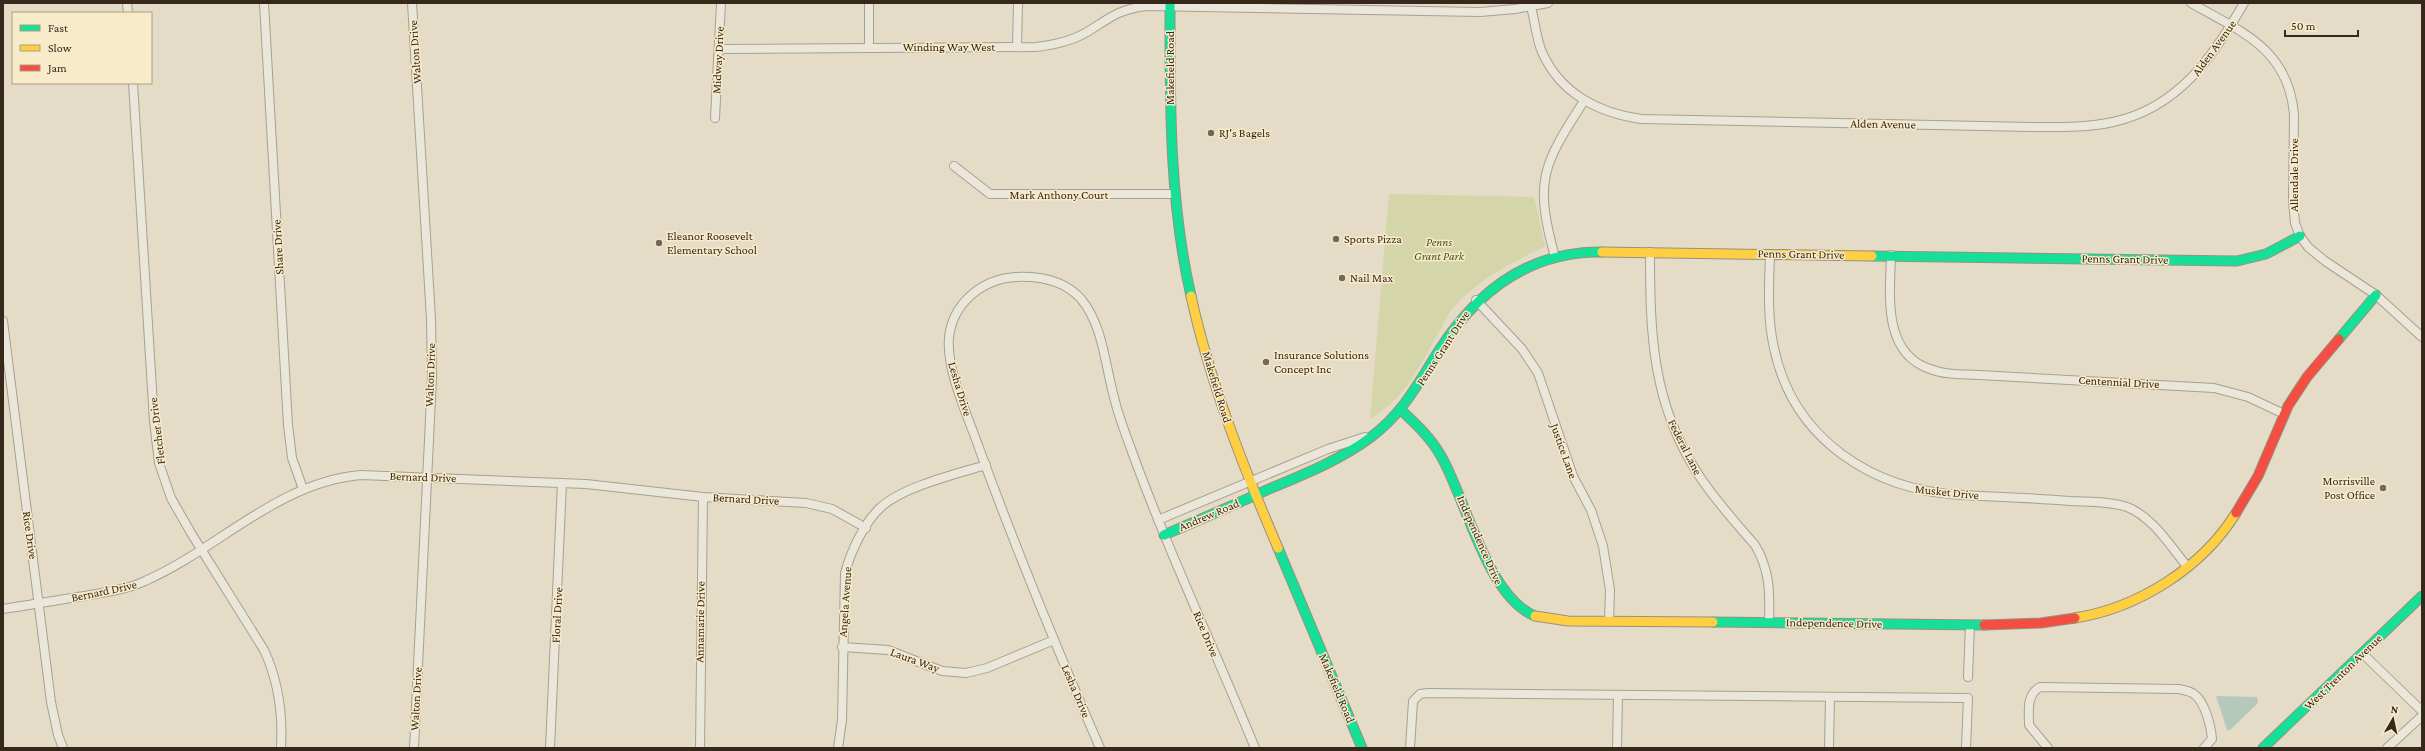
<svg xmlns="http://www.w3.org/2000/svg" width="2425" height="751" viewBox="0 0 2425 751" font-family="'Crimson Pro',serif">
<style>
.green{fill:#d4d5a8}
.water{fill:#b4c9bc}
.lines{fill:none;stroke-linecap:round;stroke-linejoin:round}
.street-casing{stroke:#a8a091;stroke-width:10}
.fast-casing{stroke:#989081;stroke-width:11}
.slow-casing{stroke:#989081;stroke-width:11}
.jam-casing{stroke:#989081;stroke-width:11}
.street{stroke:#ebe6da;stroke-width:8}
.fast{stroke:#16e098;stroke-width:9}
.slow{stroke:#ffcf43;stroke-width:9}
.jam{stroke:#f24e42;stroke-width:9}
.poi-dot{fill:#736757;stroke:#f8ebca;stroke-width:1.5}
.labels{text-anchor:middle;stroke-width:3;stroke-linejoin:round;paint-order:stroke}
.street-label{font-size:12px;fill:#36281a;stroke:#f8ebca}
.poi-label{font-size:12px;fill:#36281a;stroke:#f8ebca;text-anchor:start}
.park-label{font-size:12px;font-style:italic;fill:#47541f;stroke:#f8ebca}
</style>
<rect width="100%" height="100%" fill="#e4dcc7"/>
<path class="green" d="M1389,194L1534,197L1545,246C1513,262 1479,279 1455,306C1448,313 1444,324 1439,332C1418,368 1407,397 1370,419Z"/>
<path class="water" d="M2216,696L2257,697L2258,703L2230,730H2227Z"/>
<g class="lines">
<g class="street-casing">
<g id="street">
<path d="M127,3L128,13"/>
<path d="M264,3L288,425L292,458L303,489"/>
<path d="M412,3L431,319L432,378L414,748"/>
<path d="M2191,3C2242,32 2288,49 2294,114L2293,202L2295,223L2300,236L2308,247L2325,261L2376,295L2422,337"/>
<path d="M1531,7C1535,21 1536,38 1542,52C1560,93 1598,113 1641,119L2030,127C2058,127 2086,128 2113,122C2178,108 2213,57 2244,3"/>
<path d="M1017,47L1018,3"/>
<path d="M869,48V3"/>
<path d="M719,49L1036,47C1053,45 1072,41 1087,32C1110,18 1117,10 1145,6L1480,12L1515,9L1548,3"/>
<path d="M133,83L154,421L159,463L171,498L191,533L264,650C279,682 283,713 281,748"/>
<path d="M715,118L721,3"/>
<path d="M954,166L990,194H1174"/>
<path d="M1650,252C1650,334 1652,403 1698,474C1714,499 1735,522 1755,545C1770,570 1770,593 1769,622"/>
<path d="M1770,254C1769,285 1767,317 1774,348C1793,439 1872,490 1961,495C1997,497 2034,498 2070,501C2089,502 2109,501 2127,507C2153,517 2170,546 2187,566"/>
<path d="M1891,255C1890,294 1882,353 1930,369C1945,375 1962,374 1979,375L2214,388L2248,397L2284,414"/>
<path d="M1555,257C1534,181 1542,166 1584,101"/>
<path d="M1476,300L1522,349L1538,373L1573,476L1591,510L1603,546L1610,590L1609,621"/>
<path d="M3,321L51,702L58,735L63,748"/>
<path d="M1158,520L1328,449L1365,437"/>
<path d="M3,609C30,605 57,600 84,596C105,592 126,590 145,581C218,549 278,482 361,475L586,484L703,497L806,503L832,509L866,528"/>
<path d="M842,647L888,650L942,671L966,673L987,668L1054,640"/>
<path d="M2363,654L2422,711"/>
<path d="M1968,677L1970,625"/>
<path d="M550,748L562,483"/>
<path d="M700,748L703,497"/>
<path d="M838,748L842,720L845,573C851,551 864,523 880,508C902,487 956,474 986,465"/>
<path d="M1100,748C1057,649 1016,549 979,448C968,416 946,371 949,337C953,303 982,279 1016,277C1040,276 1064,280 1081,299C1103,325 1105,365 1114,397C1118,415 1125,432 1131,449C1168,551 1214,648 1255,748"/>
<path d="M1410,748L1413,701L1420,694L1428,693L1968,698L1966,748"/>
<path d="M1617,748L1618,695"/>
<path d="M1829,748L1830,697"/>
<path d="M2048,748L2029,725C2029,711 2026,695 2040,687L2179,689C2184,690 2190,691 2194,694C2205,702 2211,726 2212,739L2204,748"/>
<path d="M2387,748L2422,716"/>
</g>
</g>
<g class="fast-casing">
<g id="fast">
<path d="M1170,3C1170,101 1169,200 1191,296"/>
<path d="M1872,256L2237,261L2266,254L2300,236"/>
<path d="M2339,339L2376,295"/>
<path d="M1401,410C1416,424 1431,438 1441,456C1466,499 1487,597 1535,616"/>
<path d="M1164,535C1199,520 1234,505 1269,489C1305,474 1340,460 1371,437C1402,414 1418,384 1438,352C1476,292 1528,251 1602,252"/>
<path d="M1278,548L1362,748"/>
<path d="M1713,622L1984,625"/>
<path d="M2263,748L2422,596"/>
</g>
</g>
<g class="slow-casing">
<g id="slow">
<path d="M1602,252L1872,256"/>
<path d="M1191,296C1210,383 1243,466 1278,548"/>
<path d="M1535,616L1568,621L1713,622"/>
<path d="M2075,618C2138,608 2202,568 2236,513"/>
</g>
</g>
<g class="jam-casing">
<g id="jam">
<path d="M2236,513L2258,476L2288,406L2307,377L2339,339"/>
<path d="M1984,625L2041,623L2075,618"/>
</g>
</g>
<use href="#street" class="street"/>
<use href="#fast" class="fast"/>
<use href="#slow" class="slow"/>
<use href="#jam" class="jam"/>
</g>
<g class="poi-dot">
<circle cx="1211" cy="133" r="4"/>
<circle cx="1336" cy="239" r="4"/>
<circle cx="659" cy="243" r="4"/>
<circle cx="1342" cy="278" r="4"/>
<circle cx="1266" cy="362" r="4"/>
<circle cx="2383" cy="488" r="4"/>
</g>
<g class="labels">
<g class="street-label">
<text x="949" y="51">Winding Way West</text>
<text transform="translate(2214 48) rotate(-54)" y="4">Alden Avenue</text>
<text transform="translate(415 52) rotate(-94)" y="4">Walton Drive</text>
<text transform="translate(718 60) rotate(-87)" y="4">Midway Drive</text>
<text transform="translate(1170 68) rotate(-90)" y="4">Makefield Road</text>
<text transform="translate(1883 124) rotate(1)" y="4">Alden Avenue</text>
<text transform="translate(2294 175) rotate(-90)" y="4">Allendale Drive</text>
<text x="1059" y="199">Mark Anthony Court</text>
<text transform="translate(278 247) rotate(-93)" y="4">Share Drive</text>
<text transform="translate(1801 254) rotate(1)" y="4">Penns Grant Drive</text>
<text transform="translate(2125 259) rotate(1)" y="4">Penns Grant Drive</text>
<text transform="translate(1443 348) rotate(-57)" y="4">Penns Grant Drive</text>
<text transform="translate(430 375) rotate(-88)" y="4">Walton Drive</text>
<text transform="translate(2119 382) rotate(3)" y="4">Centennial Drive</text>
<text transform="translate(1217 387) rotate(73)" y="4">Makefield Road</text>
<text transform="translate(960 389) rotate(73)" y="4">Lesha Drive</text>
<text transform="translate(157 431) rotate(-97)" y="4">Fletcher Drive</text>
<text transform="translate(1685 447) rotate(63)" y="4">Federal Lane</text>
<text transform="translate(1564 451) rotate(70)" y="4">Justice Lane</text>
<text transform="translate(423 477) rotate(2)" y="4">Bernard Drive</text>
<text transform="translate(1947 492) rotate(6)" y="4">Musket Drive</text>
<text transform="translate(746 499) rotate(3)" y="4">Bernard Drive</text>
<text transform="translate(1209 515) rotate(-23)" y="4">Andrew Road</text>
<text transform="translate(30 535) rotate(82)" y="4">Rice Drive</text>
<text transform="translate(1480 540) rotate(66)" y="4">Independence Drive</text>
<text transform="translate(104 591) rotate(-12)" y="4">Bernard Drive</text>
<text transform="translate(845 602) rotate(-86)" y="4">Angela Avenue</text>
<text transform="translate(557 615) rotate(-87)" y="4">Floral Drive</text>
<text transform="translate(700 622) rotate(-89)" y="4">Annamarie Drive</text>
<text transform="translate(1834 623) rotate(1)" y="4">Independence Drive</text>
<text transform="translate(1206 634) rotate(67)" y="4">Rice Drive</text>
<text transform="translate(915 660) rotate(20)" y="4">Laura Way</text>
<text transform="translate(2343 672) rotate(-44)" y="4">West Trenton Avenue</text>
<text transform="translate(1337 688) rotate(67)" y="4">Makefield Road</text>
<text transform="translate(1076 691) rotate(67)" y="4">Lesha Drive</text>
<text transform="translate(416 699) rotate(-87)" y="4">Walton Drive</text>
</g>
<g class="poi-label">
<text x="1219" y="137">RJ's Bagels</text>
<text x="667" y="240">Eleanor Roosevelt<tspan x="667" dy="14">Elementary School</tspan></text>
<text x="1344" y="243">Sports Pizza</text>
<text x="1350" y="282">Nail Max</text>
<text x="1274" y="359">Insurance Solutions<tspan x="1274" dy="14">Concept Inc</tspan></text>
<text x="2375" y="485" text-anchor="end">Morrisville<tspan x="2375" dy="14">Post Office</tspan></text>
</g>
<g class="park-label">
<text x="1439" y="246">Penns<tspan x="1439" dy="14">Grant Park</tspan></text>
</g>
</g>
<rect width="2425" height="751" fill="none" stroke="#36281a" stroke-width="8"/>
<rect x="12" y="12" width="140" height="72" fill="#f8ebca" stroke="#aa9d84"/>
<rect x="20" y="25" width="20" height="6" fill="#16e098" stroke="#aa9d84"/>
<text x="48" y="32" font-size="12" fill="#36281a">Fast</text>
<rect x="20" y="45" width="20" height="6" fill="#ffcf43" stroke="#aa9d84"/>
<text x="48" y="52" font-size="12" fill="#36281a">Slow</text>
<rect x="20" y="65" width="20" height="6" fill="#f24e42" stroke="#aa9d84"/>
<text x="48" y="72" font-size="12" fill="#36281a">Jam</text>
<g transform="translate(2393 719) rotate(9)" stroke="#f8ebca" stroke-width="3" paint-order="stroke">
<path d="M0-3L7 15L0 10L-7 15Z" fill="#36281a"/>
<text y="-6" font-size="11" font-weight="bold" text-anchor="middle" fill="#36281a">N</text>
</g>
<path d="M2285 30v6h73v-6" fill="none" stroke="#36281a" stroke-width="2"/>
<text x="2291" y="30" font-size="12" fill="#36281a" stroke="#f8ebca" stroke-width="3" paint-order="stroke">50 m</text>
</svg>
